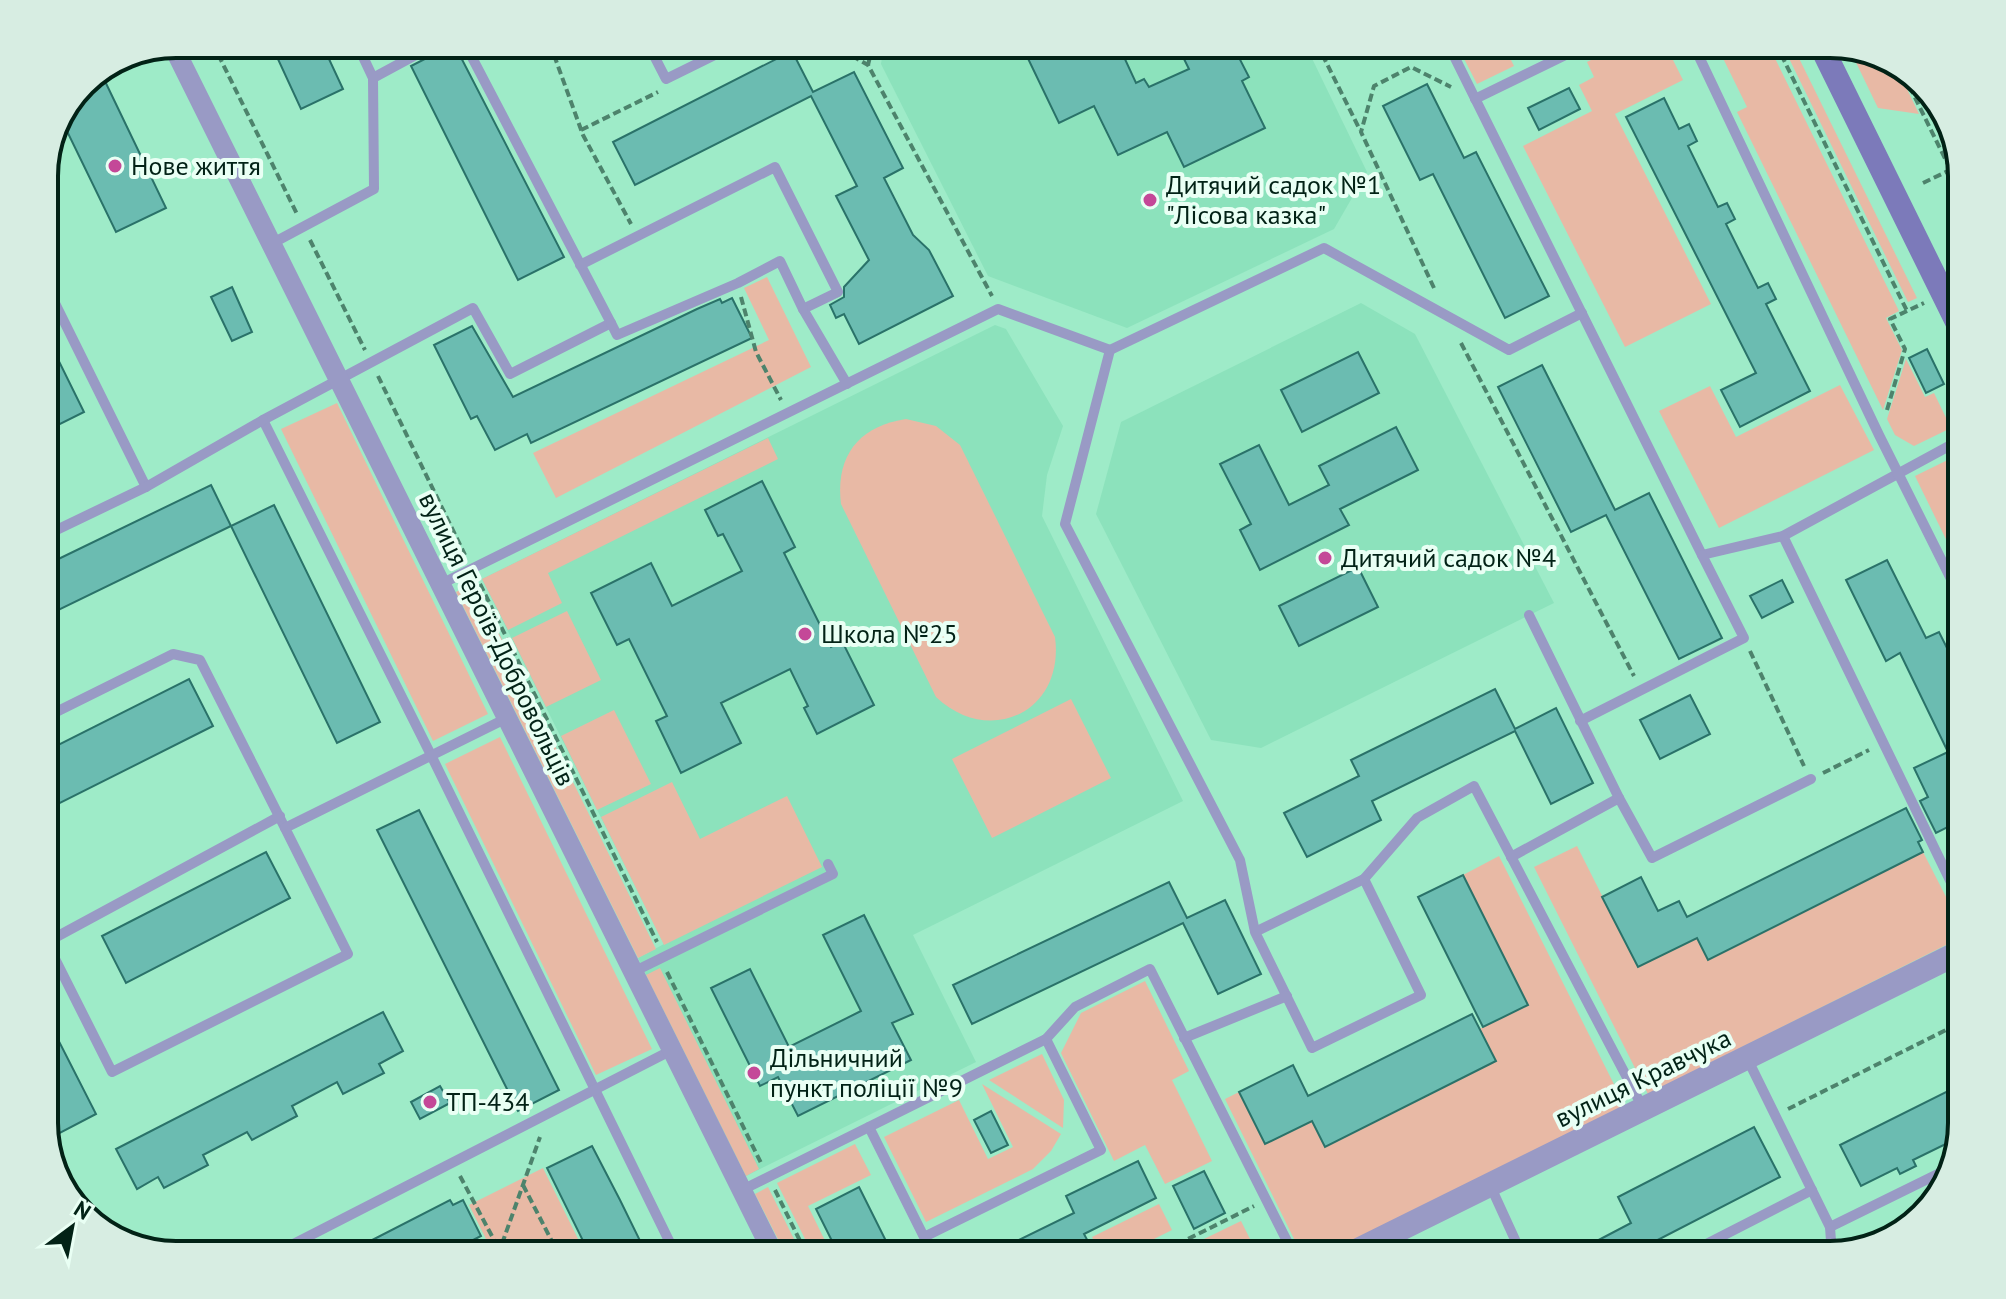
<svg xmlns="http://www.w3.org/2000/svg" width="2006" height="1299" viewBox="0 0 2006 1299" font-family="'PT Sans',sans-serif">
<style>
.built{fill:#8ce2bc}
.green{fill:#e8b9a5}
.building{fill:#6bbcb1;stroke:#2a7269;stroke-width:2}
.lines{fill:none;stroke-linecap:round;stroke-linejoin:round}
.path{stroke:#4d836c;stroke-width:4;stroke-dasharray:8 4;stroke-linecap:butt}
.service{stroke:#999ac5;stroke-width:10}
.minor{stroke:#999ac5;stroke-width:20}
.tertiary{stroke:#999ac5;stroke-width:24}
.secondary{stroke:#7c7aba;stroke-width:24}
.poi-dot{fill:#c44898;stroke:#e9fff4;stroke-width:3}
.labels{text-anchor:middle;stroke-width:8;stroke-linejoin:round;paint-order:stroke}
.poi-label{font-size:26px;fill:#022216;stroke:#e9fff4;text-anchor:start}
.street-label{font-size:26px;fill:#022216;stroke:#e9fff4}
.rim{fill:none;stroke:#022216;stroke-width:4}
</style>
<rect width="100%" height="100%" fill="#9eebc8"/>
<g class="built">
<path d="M884,44H1305L1367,172L1334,229L1127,328L988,276L881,64Z"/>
<path d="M1361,303L1415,334L1554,603L1261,748L1211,740L1096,514L1121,422Z"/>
<path d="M995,325L1006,329L1063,426L1047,475L1042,516L1183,801L913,935L976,1062L746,1176L638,958L664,944L482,579Z"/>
</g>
<g class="green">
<path d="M1522,44L1507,52L1514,66L1477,84L1457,45Z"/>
<path d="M1623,44H1665L1683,80L1615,114L1711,304L1625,347L1523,146L1592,111L1579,85L1594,77L1587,62Z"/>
<path d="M1716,44H1768L1899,311L1886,318L1902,350L1883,410L1737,112L1747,107Z"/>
<path d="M1782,44H1792L1917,298L1908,302Z"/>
<path d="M1850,50L1895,64L1919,114L1878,108Z"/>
<path d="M767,277L811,367L556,498L533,453L769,340L744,288Z"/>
<path d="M1906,359L1925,397L1934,393L1951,428L1914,446L1895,435L1887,419Z"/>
<path d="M1840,385L1874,450L1719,528L1659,411L1710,386L1736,437Z"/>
<path d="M337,403L488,714L433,741L281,429Z"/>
<path d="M906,419L936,426L960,445L1055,637C1065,711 990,748 936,697L841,504C835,456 859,426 906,419Z"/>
<path d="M768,438L778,459L548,573L562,603L508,630L482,579Z"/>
<path d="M1962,453V572L1915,476Z"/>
<path d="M474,583L656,949L638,958L456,592Z"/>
<path d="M567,611L601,680L546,707L512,638Z"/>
<path d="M1071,699L1111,778L992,838L952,759Z"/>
<path d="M614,710L651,784L597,810L561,736Z"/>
<path d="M500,737L652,1049L596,1075L445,764Z"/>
<path d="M672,782L700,839L787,796L822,867L664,945L601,817Z"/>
<path d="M1577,846L1638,967L1697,938L1709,959L1923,852L1962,928V937L1648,1094L1534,867Z"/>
<path d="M1499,856L1625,1106L1327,1255H1302L1225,1099L1239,1092L1265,1144L1312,1121L1325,1146L1479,1029L1528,1005L1463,875Z"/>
<path d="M660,968L759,1169L746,1176L646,975Z"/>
<path d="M1145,981L1189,1071L1172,1080L1212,1161L1165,1184L1145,1145L1114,1161L1061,1053L1081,1013Z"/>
<path d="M1042,1054L1064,1100L1063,1128L989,1080Z"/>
<path d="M982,1084L1061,1134L1051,1151L1033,1169L926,1222L884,1137L959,1100L988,1159L1013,1147Z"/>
<path d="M855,1144L871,1175L808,1206L832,1255H813L777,1183Z"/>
<path d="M543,1168L586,1255H455L486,1239L469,1205Z"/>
<path d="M768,1187L802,1255H786L755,1194Z"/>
<path d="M1159,1204L1172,1230L1146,1243L1150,1251L1142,1255H1094L1100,1252L1092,1237Z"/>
<path d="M1241,1221L1258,1255H1171Z"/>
</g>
<g class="building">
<path d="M271,44H322L343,89L301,109Z"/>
<path d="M454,44L564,257L518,280L411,66Z"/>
<path d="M1021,44H1118L1136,83L1144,79L1149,87L1189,69L1184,59L1214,44H1232L1249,77L1242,81L1265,128L1184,167L1167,132L1118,155L1094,106L1059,123Z"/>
<path d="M792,51L813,92L854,72L903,168L884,178L913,235L929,250L953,296L859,344L844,314L836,318L830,305L844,297V287L869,260L836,196L857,186L811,96L635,185L613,142Z"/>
<path d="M102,75L166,208L116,232L64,125L83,82Z"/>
<path d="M1427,84L1464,158L1476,152L1549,296L1505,318L1433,174L1420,180L1383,106Z"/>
<path d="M1569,88L1580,109L1539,130L1528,108Z"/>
<path d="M1664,98L1679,129L1689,124L1697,141L1688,146L1718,207L1727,203L1735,219L1726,224L1758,288L1768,283L1776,299L1766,304L1810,391L1740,427L1721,390L1756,373L1626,117Z"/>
<path d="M232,287L252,332L232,341L211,297Z"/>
<path d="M732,298L752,338L531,443L527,434L495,450L477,416L471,419L434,345L472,326L513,397L697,309L720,299L722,303Z"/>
<path d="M44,331L84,412L44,432Z"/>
<path d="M1927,349L1944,384L1926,393L1909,358Z"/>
<path d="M1358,352L1379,393L1302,432L1281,390Z"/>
<path d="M1542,365L1615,510L1649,493L1722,638L1679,659L1606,515L1571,532L1498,387Z"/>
<path d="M1396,427L1418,470L1340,509L1349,525L1260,570L1240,530L1251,524L1220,464L1259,445L1289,505L1329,485L1319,466Z"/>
<path d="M762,481L795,547L784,553L831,647L842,641L874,705L817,734L804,708L808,706L790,669L721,703L741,743L681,773L656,721L667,716L629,639L617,645L591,593L651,563L672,606L742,571L723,534L718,536L705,510Z"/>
<path d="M211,485L231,526L44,617V566Z"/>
<path d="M274,505L380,722L337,743L231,526Z"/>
<path d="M1887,560L1926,638L1939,632L1955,664L1962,661V820L1936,833L1920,801L1928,797L1914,768L1948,752L1900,653L1886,661L1846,580Z"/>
<path d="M1358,567L1378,607L1299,646L1279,606Z"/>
<path d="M1782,580L1793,602L1762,618L1750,596Z"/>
<path d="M189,679L213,726L44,811V752Z"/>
<path d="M1495,689L1515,729L1556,708L1593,783L1551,804L1515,731L1372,801L1381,820L1307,857L1284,813L1359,776L1351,760Z"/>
<path d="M1690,695L1710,734L1660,759L1640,720Z"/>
<path d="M1906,808L1922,840L1918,842L1923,852L1708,960L1697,938L1638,967L1602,897L1641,877L1658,911L1679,901L1687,917Z"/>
<path d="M419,810L559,1090L518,1111L377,830Z"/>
<path d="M266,852L290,898L126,983L102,936Z"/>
<path d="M1463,875L1528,1005L1483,1027L1418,897Z"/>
<path d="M1169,882L1187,918L1225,900L1261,974L1218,994L1183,923L972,1024L953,985Z"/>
<path d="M864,915L913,1014L892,1023L911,1060L798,1116L778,1077L760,1086L711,988L750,969L789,1047L861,1011L823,935Z"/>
<path d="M44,1012L96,1114L56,1135L44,1112Z"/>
<path d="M383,1012L403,1051L379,1064L384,1073L343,1094L337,1082L292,1106L297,1116L252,1140L247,1132L203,1155L208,1165L164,1188L158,1177L137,1189L116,1149Z"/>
<path d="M1472,1014L1496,1061L1325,1147L1312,1121L1265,1144L1239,1092L1293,1065L1308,1096Z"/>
<path d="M1962,1084V1123L1958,1138L1913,1160L1916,1166L1900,1174L1897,1168L1861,1186L1840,1145Z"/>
<path d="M440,1086L450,1103L420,1119L411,1102Z"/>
<path d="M991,1111L1008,1145L991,1153L974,1120Z"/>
<path d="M1754,1127L1780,1177L1644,1247L1648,1255H1570L1631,1223L1618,1197Z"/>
<path d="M592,1146L620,1200L647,1255H590L547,1168Z"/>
<path d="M1138,1161L1156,1198L1084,1234L1092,1249L1081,1255H988L1074,1213L1066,1196Z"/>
<path d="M1204,1171L1225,1213L1194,1229L1173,1186Z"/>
<path d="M859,1187L893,1255H839L816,1209Z"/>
<path d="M450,1200L453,1205L463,1200L481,1236L444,1255H343Z"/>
</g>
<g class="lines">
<g class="path">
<path d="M213,44L297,214"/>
<path d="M550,44L583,135L631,224"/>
<path d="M831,44L868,65L992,296"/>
<path d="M1317,44L1360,130"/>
<path d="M1776,44L1907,311"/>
<path d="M868,65L873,44"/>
<path d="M1899,65L1962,193"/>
<path d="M1911,90L1915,79"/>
<path d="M581,130L658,92"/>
<path d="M1923,183L1950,170"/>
<path d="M310,240L365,350"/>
<path d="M1434,288L1361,132L1374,86L1411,67L1451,87"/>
<path d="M741,297L756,352L781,400"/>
<path d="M1461,343L1634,676"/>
<path d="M378,376L465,555"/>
<path d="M1949,383L1962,409"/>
<path d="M1887,410L1905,349L1890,319L1924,303"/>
<path d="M480,584L657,942"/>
<path d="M1750,651L1804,766"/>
<path d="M1823,773L1869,750"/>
<path d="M667,972L762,1165"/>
<path d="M1954,978L1962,994"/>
<path d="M1788,1109L1962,1022"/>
<path d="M460,1176L502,1255"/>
<path d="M523,1185L559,1255"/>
<path d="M775,1190L807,1255"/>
<path d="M475,1255L496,1244"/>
<path d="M498,1255L540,1137"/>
<path d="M1156,1255L1254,1206"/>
</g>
<g class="service">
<path d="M465,44L611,323L510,374L473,308L263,420L431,755L676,1255"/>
<path d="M648,44L666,79L737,44"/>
<path d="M1448,44L1702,555L1783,536L1962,439"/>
<path d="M1693,44L1879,435L1962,601"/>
<path d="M373,78L436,44"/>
<path d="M1475,99L1588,44"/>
<path d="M271,244L374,189L373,78L357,44"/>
<path d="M580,265L775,167L838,292L803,309L847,384"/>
<path d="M44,281L146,487"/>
<path d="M611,323L617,335L738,283L780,261L803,309"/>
<path d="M1110,350L1324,248L1509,350L1582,313"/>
<path d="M44,536L146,487L263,420"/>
<path d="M1783,536L1962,905"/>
<path d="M441,584L998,309L1110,350L1065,524L1240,860L1255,932L1312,1048L1421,995L1364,879L1255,932"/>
<path d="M1529,615L1619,798L1652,858L1811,779"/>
<path d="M44,718L173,654L200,660L285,828"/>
<path d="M1580,721L1744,638L1702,555"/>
<path d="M1511,857L1619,798"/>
<path d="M1364,879L1417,818L1474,786L1643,1108"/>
<path d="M44,937L112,1072L348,954L285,828L507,718"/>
<path d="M47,942L280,816"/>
<path d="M633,972L833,874L828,864"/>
<path d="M1184,1038L1287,996"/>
<path d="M1747,1058L1830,1227L1832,1255"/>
<path d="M869,1127L924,1237L1101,1150L1046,1039"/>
<path d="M1490,1185L1522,1255"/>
<path d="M742,1190L1046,1039L1075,1007L1150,969L1294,1255"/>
<path d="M1830,1227L1948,1169"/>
<path d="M272,1255L672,1050"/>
<path d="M1685,1255L1812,1190"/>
</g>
<path class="minor" d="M173,46L774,1255"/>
<path class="tertiary" d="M1348,1255L1962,951"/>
<path class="secondary" d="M1820,44L1962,332"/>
</g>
<g class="poi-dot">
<circle cx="115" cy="166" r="8"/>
<circle cx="1150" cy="200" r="8"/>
<circle cx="1325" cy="558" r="8"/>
<circle cx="805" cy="634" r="8"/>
<circle cx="754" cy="1073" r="8"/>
<circle cx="430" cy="1102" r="8"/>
</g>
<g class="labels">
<g class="poi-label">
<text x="131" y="175">Нове життя</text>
<text x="1166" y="194">Дитячий садок №1<tspan x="1166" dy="30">"Лісова казка"</tspan></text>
<text x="1341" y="567">Дитячий садок №4</text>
<text x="821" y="643">Школа №25</text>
<text x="770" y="1067">Дільничний<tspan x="770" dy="30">пункт поліції №9</tspan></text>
<text x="446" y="1111">ТП-434</text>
</g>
<g class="street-label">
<text transform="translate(497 639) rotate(64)" y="9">вулиця Героїв-Добровольців</text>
<text transform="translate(1643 1078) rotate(-26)" y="9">вулиця Кравчука</text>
</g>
</g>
<path d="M0 0H2006V1299H0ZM176 58H1830A118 118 0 0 1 1948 176V1123A118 118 0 0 1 1830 1241H176A118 118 0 0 1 58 1123V176A118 118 0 0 1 176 58Z" fill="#d7ede2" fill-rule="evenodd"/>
<path class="rim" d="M176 58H1830A118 118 0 0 1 1948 176V1123A118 118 0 0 1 1830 1241H176A118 118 0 0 1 58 1123V176A118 118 0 0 1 176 58Z"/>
<g transform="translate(72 1227) rotate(32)" stroke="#e9fff4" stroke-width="6" paint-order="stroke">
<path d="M0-6L14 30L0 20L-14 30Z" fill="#022216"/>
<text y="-12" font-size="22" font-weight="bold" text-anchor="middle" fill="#022216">N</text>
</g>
</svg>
